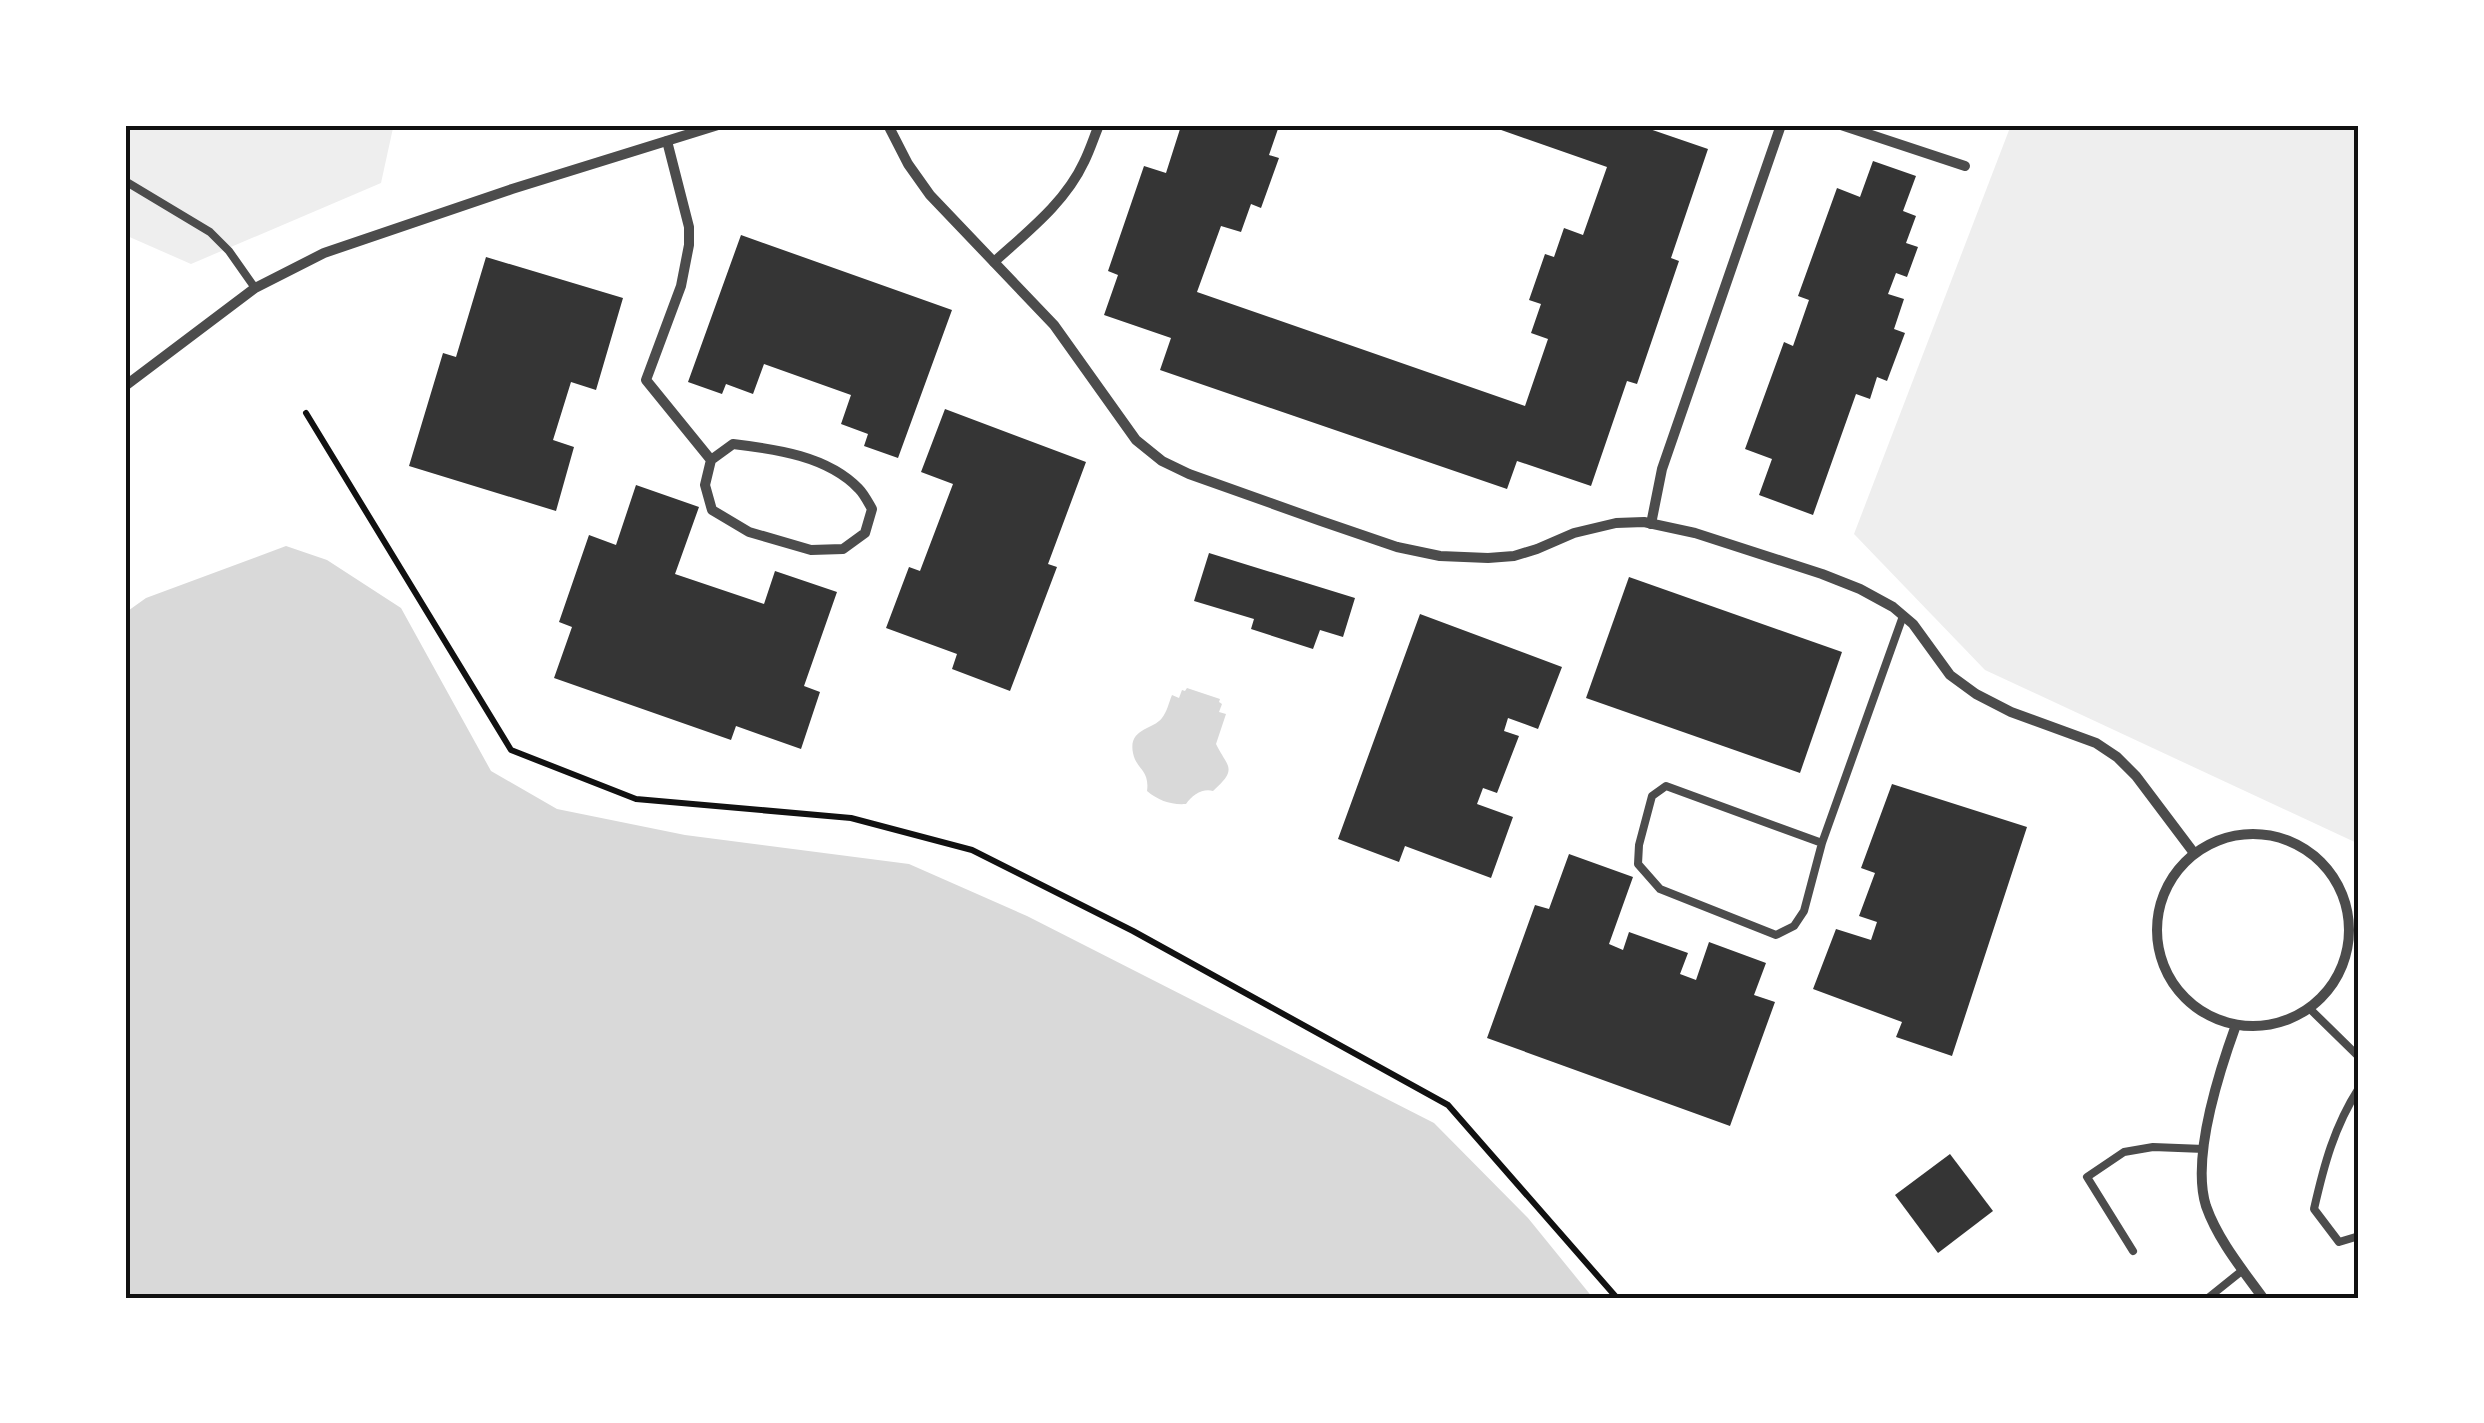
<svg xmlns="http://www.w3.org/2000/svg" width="2484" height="1423" viewBox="0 0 2484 1423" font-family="'Roboto Serif',serif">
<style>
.green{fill:#eee}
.water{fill:#d9d9d9}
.building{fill:#353535}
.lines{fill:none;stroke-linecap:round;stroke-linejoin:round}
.path{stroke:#111;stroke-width:6}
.service{stroke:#4c4c4c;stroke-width:8}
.minor{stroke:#4c4c4c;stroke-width:10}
.neatline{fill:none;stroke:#111;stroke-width:4}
</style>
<rect width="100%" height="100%" fill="#fff"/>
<g class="green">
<path d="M125,125H384L393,128L381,183L191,264L125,235Z"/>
<path d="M2011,125H2359V844L1985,670L1854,534Z"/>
</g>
<g class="water">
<path d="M286,546L327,560L401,608L491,771L557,809L685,835L909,864L1027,916L1434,1123L1528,1218L1593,1298H125V613L146,598Z"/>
<path d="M1187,688L1220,699L1219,702L1222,704L1219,712L1226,714L1216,744C1227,767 1239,768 1213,791C1203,788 1192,795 1186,804C1171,805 1159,801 1147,791C1150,770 1136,769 1133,753C1128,728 1153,730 1162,718C1167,712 1169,702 1172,695L1179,698L1182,690L1185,691Z"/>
</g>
<g class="building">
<path d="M1170,125L1279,126L1269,155L1279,158L1261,208L1251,204L1241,232L1221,226L1197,292L1525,406L1548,339L1531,333L1541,304L1529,300L1545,254L1554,257L1564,228L1583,235L1607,167L1487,125H1638L1708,149L1671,258L1679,261L1637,384L1627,381L1591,486L1517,461L1507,489L1160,370L1171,338L1104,315L1118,275L1108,271L1144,166L1166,173L1180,129Z"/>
<path d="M1873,161L1916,176L1903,211L1916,216L1906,243L1918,247L1907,277L1896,273L1888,294L1904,299L1894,329L1905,333L1887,381L1877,377L1870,399L1856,394L1813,515L1759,495L1772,459L1745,449L1784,342L1793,346L1809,300L1798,296L1837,188L1860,197Z"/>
<path d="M741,235L952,310L898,458L864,446L868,434L841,424L851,395L764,364L753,394L726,384L722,394L688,382Z"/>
<path d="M486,257L623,298L596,390L571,382L553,440L574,447L556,511L409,466L443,353L456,357Z"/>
<path d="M945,409L1086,462L1048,564L1057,567L1010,691L952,669L957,654L886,628L909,567L920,571L953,484L921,472Z"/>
<path d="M636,485L699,507L675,574L764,604L775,571L837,592L804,686L820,692L801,749L736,726L731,740L554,678L572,627L559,622L589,535L616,545Z"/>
<path d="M1209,553L1355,598L1343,637L1320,630L1313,649L1251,629L1254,619L1194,601Z"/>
<path d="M1629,577L1842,652L1800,773L1586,698Z"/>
<path d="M1420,614L1562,667L1538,729L1508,718L1504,731L1519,736L1497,793L1483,788L1477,804L1513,817L1491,878L1405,846L1399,862L1338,839Z"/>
<path d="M1892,784L2027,827L1952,1056L1896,1037L1902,1022L1813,989L1836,929L1871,940L1877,922L1859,916L1875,873L1861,868Z"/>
<path d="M1569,854L1633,877L1609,944L1623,950L1629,932L1688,953L1680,974L1696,980L1709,942L1766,963L1754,995L1775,1002L1730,1126L1487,1038L1535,905L1549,909Z"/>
<path d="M1950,1154L1993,1211L1938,1253L1895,1195Z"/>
</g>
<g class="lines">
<path class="path" d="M306,413L511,750L636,799L851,818L972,850L1133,931L1448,1105L1617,1298"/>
<g class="service">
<path d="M125,181L210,232L229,251L255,288"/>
<path d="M1822,843L1666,786L1652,796L1639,845L1638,864L1660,889L1776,935L1794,926L1804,911L1822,843L1903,616"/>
<path d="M2309,1008L2359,1057"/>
<path d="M2359,1088C2334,1127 2324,1165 2314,1209L2339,1242L2359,1236"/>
<path d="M2133,1251L2087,1177L2124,1152L2153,1147L2204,1149"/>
<path d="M2208,1298L2243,1270"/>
</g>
<g class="minor">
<path d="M888,125L908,164L930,195L1054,325L1136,440L1162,461L1189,474L1321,521L1397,547L1440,556L1488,558L1514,556L1537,549L1574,533L1616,523L1644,522L1695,533L1822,574L1860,589L1893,607L1913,624L1950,675L1976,694L2011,712L2096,743L2117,757L2136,776L2194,853"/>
<path d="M1841,125L1965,166"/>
<path d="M667,141L689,227V245L681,286L646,380L711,460L705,485L712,510L749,532L811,550L843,549L865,533L872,509C868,502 864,494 859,489C828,456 775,449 733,444L711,460"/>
<path d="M994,262C1027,232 1065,203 1084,162C1090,150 1094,137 1099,125"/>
<path d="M125,386L255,288L324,253L512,189L718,125"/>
<path d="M1651,524L1662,469L1781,125"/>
<circle cx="2253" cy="930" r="96"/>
<path d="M2236,1025C2219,1072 2191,1158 2206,1206C2218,1240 2242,1269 2263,1298"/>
</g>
</g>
<rect width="2484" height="1423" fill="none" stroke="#ffffff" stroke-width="255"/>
<rect x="128" y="128" width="2228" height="1168" class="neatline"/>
</svg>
